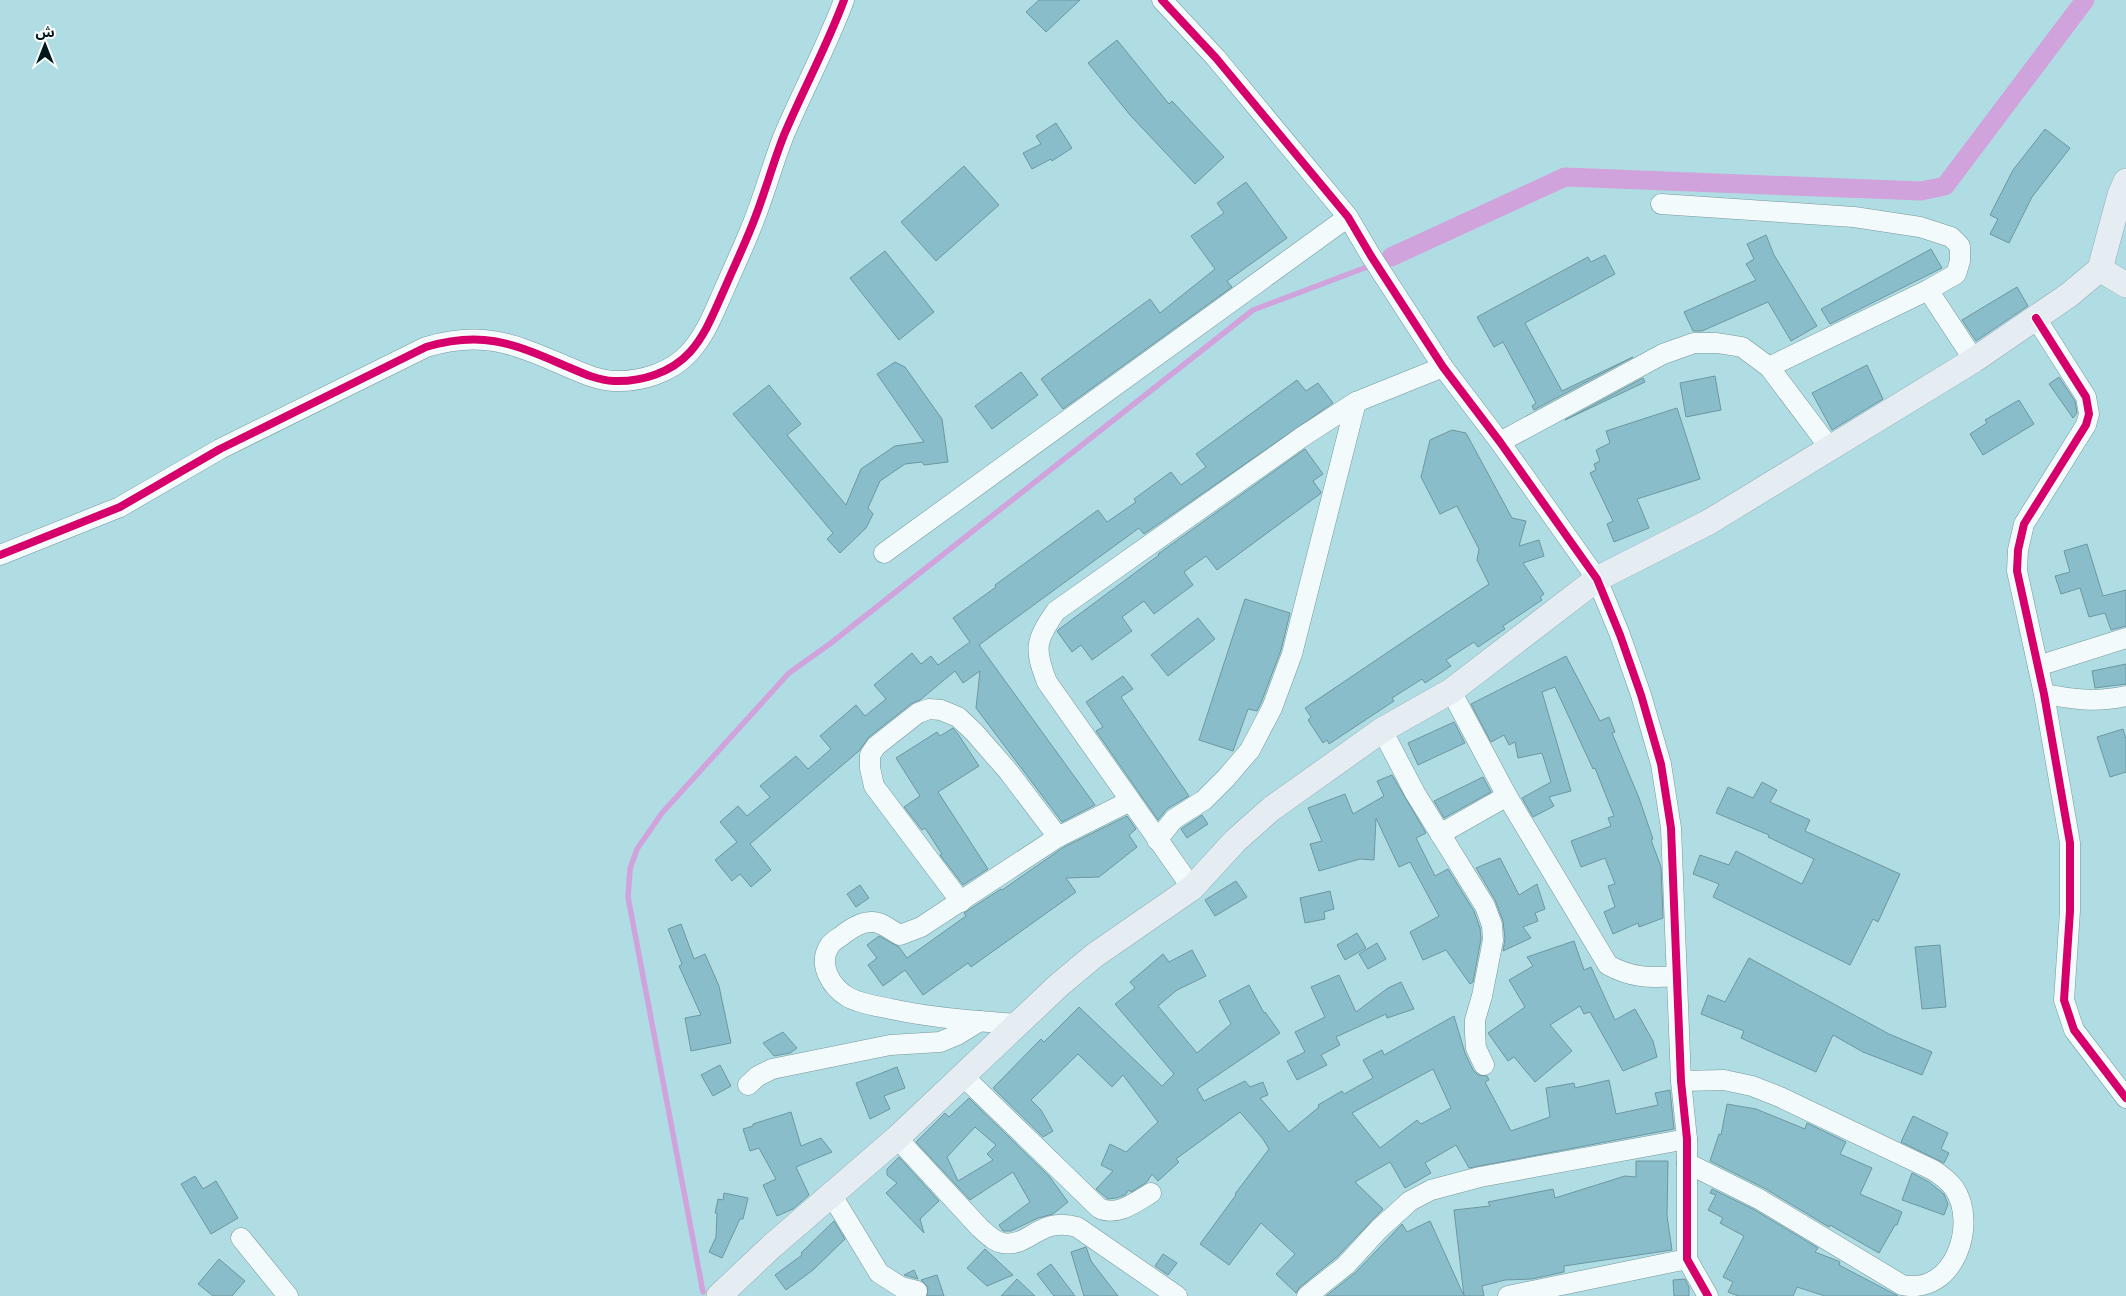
<svg xmlns="http://www.w3.org/2000/svg" width="2126" height="1296" viewBox="0 0 2126 1296" font-family="'Crimson Pro','Noto Sans Arabic',serif">
<style>
.lines{fill:none;stroke-linecap:round;stroke-linejoin:round}
.stream{stroke:#d0a3dd;stroke-width:5.5}
.canal{stroke:#d0a3dd;stroke-width:19}
.building{fill:#8abdca;stroke:#6d97a1;fill-rule:evenodd}
.minor-casing{stroke:#74989d;stroke-width:21}
.major-casing{stroke:#93acb6;stroke-width:26}
.minor{stroke:#f3fafb;stroke-width:20}
.major{stroke:#e5edf3;stroke-width:25}
.cycleway-casing{stroke:#fdfdfd;stroke-width:11}
.cycleway{stroke:#d6006c;stroke-width:8}
</style>
<rect width="100%" height="100%" fill="#b0dde3"/>
<g class="lines">
<path class="stream" d="M703,1292L628,897L630,869L637,849L662,813L789,673L831,643L1253,310L1367,267"/>
<path class="canal" d="M1391,257L1565,177L1921,191L1945,186L2085,0"/>
</g>
<g class="building">
<path d="M1039,0H1080L1046,32L1026,12Z"/>
<path d="M1117,40L1169,104L1172,101L1224,157L1195,184L1130,115L1088,63Z"/>
<path d="M1056,123L1072,148L1052,161L1051,159L1032,169L1023,153L1041,144L1036,136Z"/>
<path d="M2045,129L2070,148L2032,197L2009,243L1990,234L1998,219L1990,215L2013,170Z"/>
<path d="M964,166L999,205L936,261L901,222Z"/>
<path d="M1246,182L1287,238L1227,281L1232,287L1063,409L1041,379L1150,299L1160,313L1215,269L1191,236L1224,213L1217,203Z"/>
<path d="M1766,235L1774,255L1817,326L1791,341L1768,302L1702,331H1693L1684,312L1756,280L1746,264L1754,259L1747,244Z"/>
<path d="M1931,249L1942,268L1830,324L1821,309Z"/>
<path d="M885,251L934,312L899,340L850,278Z"/>
<path d="M1605,255L1615,274L1525,323L1562,391L1633,357L1534,410L1532,406L1536,403L1503,342L1494,347L1477,317L1588,257L1591,262Z"/>
<path d="M2017,287L2028,306L1976,341L1962,320Z"/>
<path d="M895,362L905,367L942,419L948,462L924,465L922,462L905,464L880,481L868,508L873,514L866,528L840,553L827,539L833,533L733,414L769,385L801,424L787,435L846,505L861,469L895,446L924,442L877,374Z"/>
<path d="M1867,365L1883,399L1832,430L1812,393Z"/>
<path d="M1021,372L1038,395L992,429L975,406Z"/>
<path d="M1715,376L1721,410L1686,417L1680,383Z"/>
<path d="M2059,377L2075,401L2077,413L2073,418L2049,384Z"/>
<path d="M1643,378L1645,382L1565,420Z"/>
<path d="M1297,380L1306,391L1318,383L1333,403L1144,534L1139,528L979,645L1095,805L1062,822L976,708L980,671L963,683L955,671L920,700L911,704L869,737L859,751L750,844L771,870L751,887L740,874L732,881L715,860L737,842L720,822L738,806L747,816L770,797L760,786L796,756L808,769L831,749L820,736L856,705L865,716L886,699L874,685L912,653L921,664L931,656L938,665L970,642L953,618L996,587L995,585L1098,510L1107,522L1136,502L1134,499L1171,472L1181,485L1206,467L1196,454Z"/>
<path d="M2019,400L2034,424L1983,455L1970,434L1987,423L1985,420Z"/>
<path d="M1677,408L1700,479L1637,499L1649,528L1614,542L1607,524L1613,521L1590,473L1596,470L1594,464L1600,461L1596,450L1610,443L1606,431Z"/>
<path d="M1452,430L1466,433L1512,518L1526,521L1519,546L1539,540L1544,556L1523,563L1544,594L1540,597L1542,600L1503,626L1505,629L1478,647L1474,642L1446,660L1451,666L1425,683L1422,679L1392,698L1394,701L1329,744L1327,740L1323,743L1308,720L1311,717L1305,708L1489,584L1477,560L1479,549L1457,506L1440,514L1421,477L1430,440Z"/>
<path d="M1305,449L1323,474L1313,481L1321,492L1320,494L1217,570L1206,556L1184,572L1193,585L1154,614L1144,601L1122,617L1132,631L1092,660L1081,645L1072,652L1057,631L1058,630L1159,555L1158,554Z"/>
<path d="M2087,544L2103,596L2126,590V626L2111,630L2105,613L2089,617L2080,588L2061,594L2055,576L2070,572L2064,551Z"/>
<path d="M1245,599L1290,613L1281,650L1261,703L1257,711L1248,709L1233,751L1199,740Z"/>
<path d="M1198,618L1215,639L1168,676L1151,655Z"/>
<path d="M1566,656L1600,721L1609,717L1615,732L1612,733L1639,798L1653,839L1651,840L1661,867L1663,918L1639,927L1638,923L1613,934L1604,912L1615,907L1608,886L1615,884L1605,858L1581,867L1571,841L1611,826L1608,818L1614,816L1595,768L1593,769L1555,687L1542,692L1571,791L1549,797L1554,806L1533,817L1522,798L1551,782L1542,753L1518,758L1515,742L1509,745L1504,735L1491,742L1471,704Z"/>
<path d="M2126,664V684L2095,688L2092,671Z"/>
<path d="M1123,676L1133,689L1121,697L1189,796L1167,809L1158,820L1096,731L1103,727L1086,702Z"/>
<path d="M1454,722L1465,743L1418,765L1408,743Z"/>
<path d="M953,728L958,734L979,766L938,792L988,869L963,885L940,855L942,854L925,828L922,830L904,807L920,796L896,758L937,732L940,736Z"/>
<path d="M2123,729L2126,739V772L2110,777L2097,737Z"/>
<path d="M1392,775L1426,833L1416,838L1435,876L1448,869L1474,911L1480,928L1481,939L1473,982L1470,984L1446,950L1423,960L1410,932L1439,916L1410,862L1399,867L1376,818L1374,860L1360,859L1319,871L1310,844L1322,841L1308,808L1345,794L1353,814L1384,796L1377,781Z"/>
<path d="M1483,777L1491,792L1444,818L1434,801Z"/>
<path d="M1762,782L1777,790L1770,802L1810,820L1805,831L1900,874L1878,922L1873,919L1850,965L1713,897L1719,884L1693,874L1700,855L1729,865L1736,851L1802,884L1814,859L1768,837L1769,835L1716,813L1728,787L1753,798Z"/>
<path d="M1202,815L1208,824L1187,838L1181,829Z"/>
<path d="M1127,816L1136,829L1129,835L1137,847L1099,877L1066,878L1076,892L971,967L968,963L923,995L905,970L883,986L868,965L877,958L867,945L879,936L899,947L907,958L966,916L964,913L1001,889L1002,890L1064,847Z"/>
<path d="M1500,858L1519,895L1537,884L1545,909L1535,913L1538,921L1523,927L1531,938L1503,951L1505,939L1503,921L1495,900L1476,868Z"/>
<path d="M1236,881L1247,897L1215,916L1205,900Z"/>
<path d="M860,885L869,898L856,907L847,894Z"/>
<path d="M1330,891L1334,909L1324,912L1325,919L1305,923L1300,898Z"/>
<path d="M681,924L694,959L705,954L719,986L731,1043L691,1051L685,1018L701,1015L679,966L682,964L668,929Z"/>
<path d="M1357,933L1366,948L1345,960L1337,945Z"/>
<path d="M1574,941L1584,970L1591,967L1615,1020L1635,1009L1653,1041L1657,1057L1623,1071L1590,1012L1584,1014L1580,1006L1550,1025L1572,1051L1535,1082L1514,1057L1508,1061L1488,1033L1525,1007L1509,980L1533,966L1527,957Z"/>
<path d="M1377,943L1386,959L1368,969L1359,954Z"/>
<path d="M1940,945L1946,1007L1922,1009L1915,947Z"/>
<path d="M1192,950L1206,976L1177,990L1158,1006L1197,1053L1231,1024L1219,1001L1249,985L1264,1013L1265,1012L1280,1033L1197,1089L1204,1101L1245,1081L1250,1087L1263,1082L1268,1095L1260,1098L1289,1132L1319,1107L1318,1105L1342,1091L1344,1094L1373,1078L1363,1060L1382,1050L1384,1055L1454,1016L1465,1053L1473,1070L1478,1075L1487,1076L1489,1080L1485,1082L1511,1131L1550,1117L1546,1088L1574,1083L1575,1088L1609,1080L1616,1114L1658,1105L1655,1093L1670,1090L1674,1129L1469,1168L1456,1145L1425,1163L1431,1173L1405,1188L1390,1162L1355,1182L1383,1209L1338,1256L1300,1287L1296,1293L1276,1274L1295,1254L1261,1223L1229,1265L1200,1244L1236,1195L1235,1194L1269,1149L1263,1139L1240,1112L1176,1159L1179,1162L1158,1181L1152,1174L1147,1182L1131,1192L1129,1190L1125,1195L1116,1198L1108,1199L1096,1189L1113,1171L1101,1165L1110,1144L1126,1152L1158,1122L1123,1075L1112,1087L1078,1054L1031,1100L1041,1110L1053,1131L1043,1137L993,1088L1041,1039L1044,1042L1079,1007L1162,1086L1174,1074L1115,1004L1135,988L1130,982L1163,954L1169,962ZM1433,1069L1451,1108L1421,1124L1417,1120L1380,1148L1352,1113Z"/>
<path d="M1749,958L1889,1034L1932,1052L1922,1075L1863,1052L1833,1035L1816,1072L1741,1038L1744,1031L1701,1014L1708,995L1725,1002Z"/>
<path d="M1339,975L1356,1012L1388,988L1401,982L1414,1009L1387,1018L1386,1014L1336,1037L1340,1045L1321,1055L1327,1065L1297,1080L1287,1061L1305,1052L1295,1032L1325,1017L1311,987Z"/>
<path d="M783,1032L797,1048L790,1053L774,1056L763,1043Z"/>
<path d="M720,1065L731,1086L713,1096L701,1075Z"/>
<path d="M897,1067L905,1088L884,1096L890,1109L870,1119L856,1083Z"/>
<path d="M969,1098L1049,1176L1068,1202L1053,1214L1038,1218L1011,1231H1003L999,1225L1030,1202L1013,1172L970,1200L916,1142L945,1113L949,1117ZM975,1127L996,1145L987,1154L993,1160L958,1181L947,1157Z"/>
<path d="M1727,1104L1756,1109L1805,1129L1807,1123L1846,1142L1840,1154L1872,1168L1860,1194L1902,1212L1897,1225H1895L1879,1253L1830,1225L1829,1227L1764,1188L1710,1161L1719,1134L1721,1135Z"/>
<path d="M791,1112L801,1146L821,1138L832,1152L796,1167L809,1195L793,1209L777,1216L763,1185L776,1179L759,1148L750,1151L743,1129L753,1126V1124Z"/>
<path d="M1913,1116L1948,1133L1941,1149L1949,1153L1944,1163L1901,1142Z"/>
<path d="M899,1157L939,1201L920,1219L924,1233L886,1193L897,1183L887,1175V1169Z"/>
<path d="M1636,1161H1668L1667,1216L1672,1250L1564,1266V1272L1532,1279L1505,1280L1482,1286L1484,1296H1464L1454,1210L1490,1206L1488,1202L1553,1189L1555,1198L1625,1176L1636,1177Z"/>
<path d="M1912,1173L1929,1182L1944,1194L1948,1204L1944,1215L1902,1200Z"/>
<path d="M195,1176L203,1189L216,1181L238,1218L211,1234L181,1184Z"/>
<path d="M1712,1189L1753,1209L1818,1248L1815,1252L1838,1261L1840,1262L1839,1265L1898,1296H1825L1797,1287L1793,1296H1738L1728,1292L1733,1282L1723,1277L1744,1236L1720,1223L1723,1218L1708,1210L1716,1195L1710,1193Z"/>
<path d="M724,1193L748,1198L743,1219H740L722,1258L709,1252L716,1237L717,1213H715L718,1199L723,1200Z"/>
<path d="M834,1221L845,1239L813,1270L786,1290L775,1275L802,1255L801,1253Z"/>
<path d="M1430,1221L1464,1296H1326L1355,1273L1402,1224L1407,1232Z"/>
<path d="M1086,1247L1091,1261L1118,1296H1084L1071,1252Z"/>
<path d="M985,1249L1013,1275L987,1286L967,1268Z"/>
<path d="M1163,1254L1177,1263L1168,1275L1155,1266Z"/>
<path d="M219,1259L245,1281L232,1296H213L198,1284Z"/>
<path d="M1051,1264L1075,1296H1054L1037,1274Z"/>
<path d="M914,1270L918,1279L904,1275Z"/>
<path d="M937,1275L944,1296H927L928,1287L921,1280Z"/>
<path d="M1017,1279L1035,1296H1001Z"/>
<path d="M1685,1279L1689,1287V1296H1674L1673,1280Z"/>
</g>
<g class="lines">
<g class="minor-casing">
<g id="minor">
<path d="M1162,0L1216,58L1348,217L1371,256L1443,367L1500,442L1597,579L1620,635L1641,695L1661,764L1671,828L1681,1081L1687,1139V1259L1708,1296"/>
<path d="M1661,204L1854,217L1920,227L1951,237L1960,246V261L1956,274L1928,290L1769,367"/>
<path d="M1928,290L1974,360"/>
<path d="M2036,318L2086,397L2089,414L2086,425L2024,524L2018,550L2017,571L2044,694L2070,843V911L2064,1000L2074,1030L2126,1098"/>
<path d="M1500,442L1663,354L1694,343H1717L1742,347L1769,367L1830,448"/>
<path d="M884,553L1348,217"/>
<path d="M0,555L120,507L220,449L426,347C480,331 510,342 561,364C578,371 595,380 614,381C641,382 671,373 690,352C706,334 714,312 724,290C733,269 743,248 751,228C764,197 772,165 784,135C803,90 827,46 844,0"/>
<path d="M2038,666L2126,638"/>
<path d="M1451,691L1507,796L1608,965C1632,978 1649,978 1676,976"/>
<path d="M2044,694C2072,699 2097,703 2126,696"/>
<path d="M1382,730L1415,793L1485,906L1492,925L1493,940L1482,996L1475,1020V1034L1476,1048L1484,1065"/>
<path d="M1440,834L1507,796"/>
<path d="M1157,840L1174,819L1204,800L1226,778L1250,750L1272,708L1292,654L1356,402"/>
<path d="M1192,888L1047,682C1034,649 1035,641 1056,611L1302,437L1356,402L1443,367"/>
<path d="M961,902L874,786L870,768V755L876,746L918,713L929,709L941,710L958,717L974,732L1008,771L1058,837"/>
<path d="M1017,1024C975,1021 933,1018 891,1009C877,1006 860,1004 848,997C831,987 817,964 830,945C834,940 841,937 845,933C853,927 863,921 873,922C882,922 892,931 900,935L921,927L1058,837L1130,801"/>
<path d="M963,1076L1099,1208C1117,1217 1136,1202 1151,1193"/>
<path d="M1681,1081L1724,1080L1752,1086L1780,1097L1933,1170C1941,1175 1948,1180 1954,1188C1978,1223 1955,1296 1902,1285L1759,1199L1687,1163"/>
<path d="M748,1085L758,1076L772,1069L890,1045L940,1042L957,1035L980,1021"/>
<path d="M897,1138L980,1228C987,1234 994,1242 1003,1243C1029,1248 1039,1216 1077,1227L1177,1296"/>
<path d="M831,1194L879,1273L901,1287L917,1291"/>
<path d="M241,1238L288,1296"/>
<path d="M1307,1296L1346,1265L1379,1229L1410,1201L1431,1190L1480,1177L1687,1139"/>
<path d="M1508,1296L1687,1259"/>
</g>
</g>
<g class="major-casing">
<g id="major">
<path d="M2100,269L2126,285"/>
<path d="M719,1296L772,1246L897,1138L1059,985L1095,955L1192,888L1235,841L1271,809L1382,730L1451,691L1597,579L1709,522L1974,360L2069,295L2100,269L2120,195L2126,181"/>
</g>
</g>
<use href="#minor" class="minor"/>
<use href="#major" class="major"/>
<g class="cycleway-casing">
<g id="cycleway">
<path d="M1162,0L1216,58L1348,217L1371,256L1443,367L1500,442L1597,579L1620,635L1641,695L1661,764L1671,828L1681,1081L1687,1139V1259L1708,1296"/>
<path d="M2036,318L2086,397L2089,414L2086,425L2024,524L2018,550L2017,571L2044,694L2070,843V911L2064,1000L2074,1030L2126,1098"/>
<path d="M0,555L120,507L220,449L426,347C480,331 510,342 561,364C578,371 595,380 614,381C641,382 671,373 690,352C706,334 714,312 724,290C733,269 743,248 751,228C764,197 772,165 784,135C803,90 827,46 844,0"/>
</g>
</g>
<use href="#cycleway" class="cycleway"/>
</g>
<g transform="translate(45 45)" stroke="#fdfdfd" stroke-width="4" paint-order="stroke">
<path d="M0-4L9 19L0 12L-9 19Z" fill="#01171a"/>
<text y="-8" font-size="14" font-weight="bold" text-anchor="middle" fill="#01171a">ش</text>
</g>
</svg>
